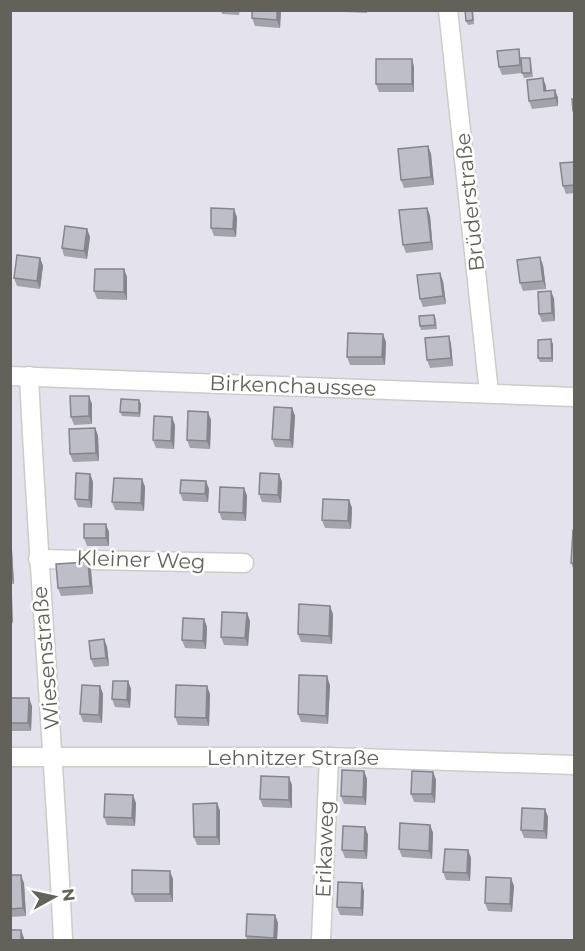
<svg xmlns="http://www.w3.org/2000/svg" width="585" height="951" viewBox="0 0 585 951" font-family="Montserrat,sans-serif">
<style>
.lines{fill:none;stroke-linecap:round;stroke-linejoin:round}
.minor-casing{stroke:#cdccc5;stroke-width:21}
.minor{stroke:#fff;stroke-width:18}
.wall{fill:#a3a3ac}
.shaded-wall{fill:#85858c}
.building{fill:#bebec8;stroke:#85858c;stroke-width:1.5}
.labels{text-anchor:middle;stroke-width:5;stroke-linejoin:round;paint-order:stroke}
.street-label{font-size:21px;fill:#63625a;stroke:#fff}
</style>
<rect width="100%" height="100%" fill="#e3e2ed"/>
<g class="lines">
<g class="minor-casing">
<g id="minor">
<path d="M448,10L489,393"/>
<path d="M10,376L574,397"/>
<path d="M29,376C38,564 54,752 63,940"/>
<path d="M38,559L244,563"/>
<path d="M10,757H329L574,765"/>
<path d="M321,940L329,757"/>
</g>
</g>
<use href="#minor" class="minor"/>
</g>
<g class="wall">
<path d="M221,10H240L239,15L222,14Z"/>
<path d="M281,10L280,28L255,26L252,18Z"/>
<path d="M345,10H367V13L345,12Z"/>
<path d="M473,10L474,24L468,25L466,21Z"/>
<path d="M522,57V58L531,62L533,77L524,78L522,73L502,75L499,67Z"/>
<path d="M412,59L414,67V92H379L376,84Z"/>
<path d="M546,86V91L555,90L558,98V106L532,109L529,101Z"/>
<path d="M428,146L431,154L434,185L404,188L401,180Z"/>
<path d="M574,162V193L566,194L563,186Z"/>
<path d="M427,208L430,216L433,250L406,253L403,245Z"/>
<path d="M237,217L236,237L214,236L211,228Z"/>
<path d="M87,229L90,237L87,259L64,256L62,248Z"/>
<path d="M40,258L43,266L40,289L17,286L14,278Z"/>
<path d="M543,265L546,289L523,291L520,283Z"/>
<path d="M124,269L127,277V300L97,299L94,291Z"/>
<path d="M443,281L446,304L423,307L420,299Z"/>
<path d="M551,291L554,299L555,321L542,322L539,314Z"/>
<path d="M434,315L436,319L437,329L421,330L420,326Z"/>
<path d="M386,342L385,365H350L347,357Z"/>
<path d="M451,344L453,366L430,368L427,360Z"/>
<path d="M553,344V362H540L538,358Z"/>
<path d="M92,404V424L74,425L71,417Z"/>
<path d="M141,404L140,417L122,416L120,412Z"/>
<path d="M292,408L295,416L293,448L275,447L272,439Z"/>
<path d="M211,420L210,449L190,448L187,440Z"/>
<path d="M175,425L174,449L156,448L153,440Z"/>
<path d="M95,428L98,436L99,461L73,462L70,454Z"/>
<path d="M90,474L93,482L92,508L78,507L75,499Z"/>
<path d="M279,474L282,482L281,503L262,502L259,494Z"/>
<path d="M142,479L145,487L144,511L115,510L112,502Z"/>
<path d="M244,488L247,496L246,521L222,520L219,512Z"/>
<path d="M209,489L208,502L183,501L180,493Z"/>
<path d="M349,500L352,508L351,529L325,528L322,520Z"/>
<path d="M574,530V571L571,563Z"/>
<path d="M109,532V546H87L84,538Z"/>
<path d="M10,545L12,550L14,584H10Z"/>
<path d="M91,570L93,594L61,596L58,588Z"/>
<path d="M247,613L250,621L248,646L224,645L221,637Z"/>
<path d="M333,614L332,644L301,642L298,634Z"/>
<path d="M204,619L207,627L206,649L185,648L182,640Z"/>
<path d="M104,639L107,647L109,666L94,667L91,659Z"/>
<path d="M128,681L131,689L130,708L115,707L112,699Z"/>
<path d="M330,685L328,724L301,722L298,714Z"/>
<path d="M100,686L103,694L102,723L83,722L80,714Z"/>
<path d="M210,694L209,726L178,725L175,717Z"/>
<path d="M10,698L32,706L31,731H10Z"/>
<path d="M364,771L367,779L366,805L344,804L341,796Z"/>
<path d="M433,772L436,780L435,803L414,802L411,794Z"/>
<path d="M292,785V808L263,807L260,799Z"/>
<path d="M136,803L135,826L107,825L104,817Z"/>
<path d="M217,803L220,811V845H197L194,837Z"/>
<path d="M545,809L548,817L547,839L524,838L521,830Z"/>
<path d="M430,825L433,833L432,859L402,857L399,849Z"/>
<path d="M365,827L368,835L367,859L345,858L342,850Z"/>
<path d="M468,850L471,858L470,881L446,880L443,872Z"/>
<path d="M10,875L24,883L26,916L10,917Z"/>
<path d="M173,879V902H135L132,894Z"/>
<path d="M514,886L512,912L488,911L485,903Z"/>
<path d="M364,891L363,916L340,915L337,907Z"/>
<path d="M275,915L278,923L277,940H247L246,936Z"/>
</g>
<g class="shaded-wall">
<path d="M277,10H281L280,28L277,20Z"/>
<path d="M412,59L414,67V92L412,84Z"/>
<path d="M543,78L546,86L547,99L544,91Z"/>
<path d="M555,90L558,98V106L555,98Z"/>
<path d="M428,146L431,154L434,185L431,177Z"/>
<path d="M427,208L430,216L433,250L431,242Z"/>
<path d="M234,209L237,217L236,237L233,229Z"/>
<path d="M87,229L90,237L87,259L84,251Z"/>
<path d="M540,257L543,265L546,289L543,281Z"/>
<path d="M40,258L43,266L40,289L37,281Z"/>
<path d="M124,269L127,277V300L124,292Z"/>
<path d="M440,273L443,281L446,304L443,296Z"/>
<path d="M551,291L554,299L555,321L552,313Z"/>
<path d="M383,334L386,342L385,365L382,357Z"/>
<path d="M449,336L451,344L453,366L451,358Z"/>
<path d="M551,339L553,344V362L552,358Z"/>
<path d="M89,396L92,404V424L89,416Z"/>
<path d="M139,400L141,404L140,417L139,413Z"/>
<path d="M292,408L295,416L293,448L290,440Z"/>
<path d="M208,412L211,420L210,449L207,441Z"/>
<path d="M172,417L175,425L174,449L171,441Z"/>
<path d="M95,428L98,436L99,461L96,453Z"/>
<path d="M90,474L93,482L92,508L89,500Z"/>
<path d="M279,474L282,482L281,503L278,495Z"/>
<path d="M142,479L145,487L144,511L141,503Z"/>
<path d="M206,481L209,489L208,502L205,494Z"/>
<path d="M244,488L247,496L246,521L243,513Z"/>
<path d="M349,500L352,508L351,529L348,521Z"/>
<path d="M106,524L109,532V546L106,538Z"/>
<path d="M10,545L12,550L14,584L11,576Z"/>
<path d="M88,562L91,570L93,594L90,586Z"/>
<path d="M10,592L12,595L13,624L10,617Z"/>
<path d="M330,606L333,614L332,644L329,636Z"/>
<path d="M247,613L250,621L248,646L245,638Z"/>
<path d="M204,619L207,627L206,649L203,641Z"/>
<path d="M104,639L107,647L109,666L106,658Z"/>
<path d="M327,676L330,685L328,724L326,716Z"/>
<path d="M128,681L131,689L130,708L127,700Z"/>
<path d="M100,686L103,694L102,723L99,715Z"/>
<path d="M207,686L210,694L209,726L206,718Z"/>
<path d="M29,698L32,706L31,731L28,723Z"/>
<path d="M364,771L367,779L366,805L363,797Z"/>
<path d="M433,772L436,780L435,803L432,794Z"/>
<path d="M289,777L292,785V808L289,800Z"/>
<path d="M133,795L136,803L135,826L132,818Z"/>
<path d="M217,803L220,811V845L217,837Z"/>
<path d="M545,809L548,817L547,839L544,831Z"/>
<path d="M430,825L433,833L432,859L429,851Z"/>
<path d="M365,827L368,835L367,859L364,851Z"/>
<path d="M468,850L471,858L470,881L467,873Z"/>
<path d="M170,871L173,879V902L170,894Z"/>
<path d="M21,875L24,883L26,916L23,908Z"/>
<path d="M511,878L514,886L512,912L510,904Z"/>
<path d="M362,883L364,891L363,916L361,908Z"/>
<path d="M275,915L278,923L277,940H275L274,938Z"/>
<path d="M21,930L24,938V940H21Z"/>
</g>
<g class="building">
<path d="M252,10H277V20L252,18Z"/>
<path d="M465,10H472L473,20L466,21Z"/>
<path d="M519,49L520,65L499,67L497,51Z"/>
<path d="M521,58H530L531,73H522Z"/>
<rect x="376" y="59" width="36" height="25"/>
<path d="M543,78L544,91L555,90V98L529,101L527,80Z"/>
<path d="M572,99H574V111H573Z"/>
<path d="M428,146L431,177L401,180L398,149Z"/>
<path d="M574,162V185L563,186L560,163Z"/>
<path d="M211,208L234,209L233,229L211,228Z"/>
<path d="M427,208L431,242L403,245L399,210Z"/>
<path d="M65,226L87,229L84,251L62,248Z"/>
<path d="M17,255L40,258L37,281L14,278Z"/>
<path d="M540,257L543,281L520,283L517,260Z"/>
<path d="M95,269H124V292L94,291Z"/>
<path d="M440,273L443,296L420,299L417,275Z"/>
<path d="M551,291L552,313L539,314L538,292Z"/>
<path d="M434,315L435,325L420,326L419,316Z"/>
<path d="M348,333L383,334L382,357H347Z"/>
<path d="M449,336L451,358L427,360L425,338Z"/>
<path d="M551,339L552,358H538V340Z"/>
<path d="M70,396H89V416L71,417Z"/>
<path d="M121,399L139,400V413L120,412Z"/>
<path d="M274,407L292,408L290,440L272,439Z"/>
<path d="M188,411L208,412L207,441L187,440Z"/>
<path d="M154,416L172,417L171,441L153,440Z"/>
<path d="M95,428L96,453L70,454L69,429Z"/>
<path d="M76,473L90,474L89,500L75,499Z"/>
<path d="M260,473L279,474L278,495L259,494Z"/>
<path d="M114,478L142,479L141,503L112,502Z"/>
<path d="M181,480L206,481L205,494L180,493Z"/>
<path d="M220,487L244,488L243,513L219,512Z"/>
<path d="M323,499L349,500L348,521L322,520Z"/>
<rect x="84" y="524" width="22" height="14"/>
<path d="M573,530H574V563H571Z"/>
<path d="M88,562L90,586L58,588L56,564Z"/>
<path d="M299,604L330,606L329,636L298,634Z"/>
<path d="M222,612L247,613L245,638L221,637Z"/>
<path d="M183,618L204,619L203,641L182,640Z"/>
<path d="M104,639L106,658L91,659L89,641Z"/>
<path d="M299,675L327,676L326,716L298,714Z"/>
<path d="M113,681H128L127,700L112,699Z"/>
<path d="M82,685L100,686L99,715L80,714Z"/>
<path d="M176,685L207,686L206,718L175,717Z"/>
<path d="M10,698H29L28,723H10Z"/>
<path d="M342,770L364,771L363,797L341,796Z"/>
<path d="M412,771L433,772L432,794H411Z"/>
<path d="M261,776L289,777V800L260,799Z"/>
<path d="M105,794L133,795L132,818L104,817Z"/>
<path d="M217,803V837H194L193,804Z"/>
<path d="M522,808L545,809L544,831L521,830Z"/>
<path d="M400,823L430,825L429,851L399,849Z"/>
<path d="M343,826L365,827L364,851L342,850Z"/>
<path d="M445,849L468,850L467,873L443,872Z"/>
<path d="M132,870L170,871V894H132Z"/>
<path d="M10,875H21L23,908L10,909Z"/>
<path d="M486,877L511,878L510,904L485,903Z"/>
<path d="M338,882L362,883L361,908L337,907Z"/>
<path d="M247,914L275,915L274,938L246,936Z"/>
<rect x="10" y="930" width="11" height="10"/>
</g>
<g class="labels">
<g class="street-label">
<text transform="translate(470 202) rotate(-96)" y="7">Brüderstraße</text>
<text transform="translate(293 386) rotate(2)" y="7">Birkenchaussee</text>
<text transform="translate(141 560) rotate(2)" y="7">Kleiner Weg</text>
<text transform="translate(46 658) rotate(-95)" y="7">Wiesenstraße</text>
<text x="293" y="765">Lehnitzer Straße</text>
<text transform="translate(325 849) rotate(-88)" y="7">Erikaweg</text>
</g>
</g>
<rect width="585" height="951" fill="none" stroke="#63625a" stroke-width="24"/>
<g transform="translate(54 897) rotate(82)" stroke="#ffffff" stroke-width="4.5" paint-order="stroke">
<path d="M0-4.5L10 22L0 15L-10 22Z" fill="#63625a"/>
<text y="-9" font-size="16" font-weight="bold" text-anchor="middle" fill="#63625a">N</text>
</g>
</svg>
